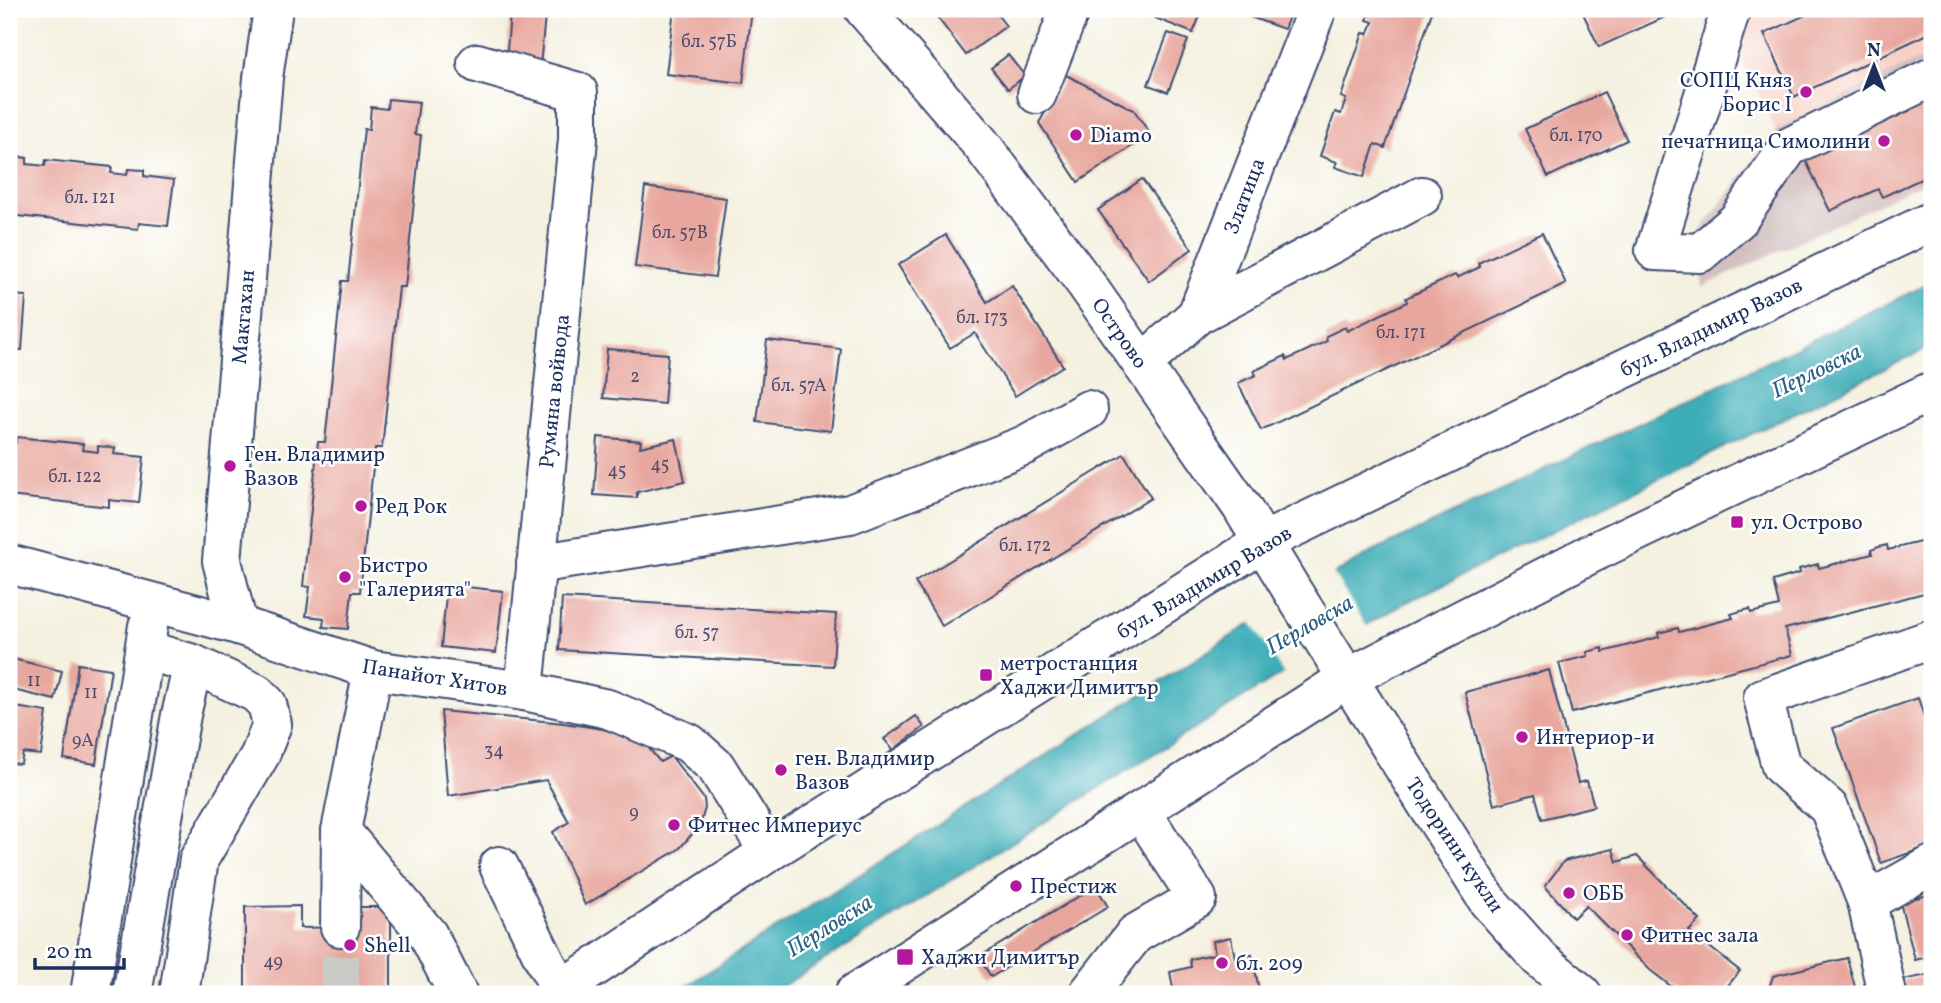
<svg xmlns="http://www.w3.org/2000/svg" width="1941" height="1003" viewBox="0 0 1941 1003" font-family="Vollkorn,serif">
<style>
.built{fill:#f7d1c6}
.industrial{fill:#d2bfbf}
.water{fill:#3cadb8;stroke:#2c6e8b;stroke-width:2}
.pier{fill:#f4f1e0}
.building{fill:#e8a79e}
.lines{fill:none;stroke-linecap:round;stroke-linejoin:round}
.minor-tunnel{stroke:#c9cac6;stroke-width:38;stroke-dasharray:38 19;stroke-linecap:butt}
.minor-casing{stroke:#3c4c72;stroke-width:42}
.major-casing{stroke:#3c4c72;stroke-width:42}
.minor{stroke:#fff;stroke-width:38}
.major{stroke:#fff;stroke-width:38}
.poi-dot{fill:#b5179e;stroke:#fff;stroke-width:2.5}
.labels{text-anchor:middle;stroke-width:5;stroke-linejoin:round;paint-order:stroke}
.number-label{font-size:18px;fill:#4e4d6e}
.poi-label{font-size:21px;fill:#1b2f5e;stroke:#fff;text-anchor:start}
.street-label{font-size:21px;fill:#1b2f5e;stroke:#fff}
.water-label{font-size:23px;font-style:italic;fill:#286182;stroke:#fff}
</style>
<rect width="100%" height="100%" fill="#fff"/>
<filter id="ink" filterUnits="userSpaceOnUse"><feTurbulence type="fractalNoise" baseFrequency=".0143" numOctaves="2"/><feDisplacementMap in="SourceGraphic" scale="14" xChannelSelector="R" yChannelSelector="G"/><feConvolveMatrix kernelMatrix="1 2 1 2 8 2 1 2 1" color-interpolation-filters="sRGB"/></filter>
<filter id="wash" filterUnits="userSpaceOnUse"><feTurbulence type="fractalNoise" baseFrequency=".00686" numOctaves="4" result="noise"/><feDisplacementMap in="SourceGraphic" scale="28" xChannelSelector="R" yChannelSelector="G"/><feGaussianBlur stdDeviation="1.57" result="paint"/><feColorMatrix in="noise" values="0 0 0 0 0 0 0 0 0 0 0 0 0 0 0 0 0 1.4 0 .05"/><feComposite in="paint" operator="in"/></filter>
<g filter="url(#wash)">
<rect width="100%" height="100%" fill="#f4f1e0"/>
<path class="built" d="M1751,9H1932V53L1776,130L1738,51Z"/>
<path class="industrial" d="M1932,53V179L1702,287L1695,238L1776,130Z"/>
<path class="water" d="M1932,282V346L1403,604L1275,678L770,994H674L1247,626L1369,554Z"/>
<path class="pier" d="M1332,572L1368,628L1285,676L1250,620Z"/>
<g id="blocks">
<g class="building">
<path d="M674,9H752L743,83L666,74Z"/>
<path d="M931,9H993L1006,26L966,55Z"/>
<path d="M1147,9H1203L1193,33L1145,14Z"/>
<path d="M1228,9H1292L1284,29Z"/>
<path d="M1371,9H1433L1385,148L1375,144L1364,177L1335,167L1337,162L1320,156L1335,112L1341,114L1346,99L1341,97L1363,33L1368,34L1373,22L1367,20Z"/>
<path d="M1581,9H1672L1674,13L1599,47Z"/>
<path d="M1819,9H1932V32L1794,97L1764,34Z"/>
<path d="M510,13L545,16L540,66L506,63Z"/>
<path d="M1168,33L1188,40L1168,92L1148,85Z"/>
<path d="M1008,55L1025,76L1008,89L991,68Z"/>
<path d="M1066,75L1134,110L1150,134L1078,182L1039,123Z"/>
<path d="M1932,89V174L1882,197L1878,189L1830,211L1803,155L1874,123L1876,126L1909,111L1905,102Z"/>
<path d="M1604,92L1627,140L1548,177L1525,129Z"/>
<path d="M388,99L419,102L415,134L421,135L405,287H399L382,448H375L360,592H352L348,629L323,627L324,618L306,616L310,587L303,586L318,442H325L342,281H348L364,129L369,130L371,107L387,109Z"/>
<path d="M12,156L27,158V164L45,166L46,160L112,167L111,173L127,175L128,169L144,170V176L174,180L168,226L139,223L138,229L9,215V162H12Z"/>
<path d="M1142,179L1192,249L1149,281L1098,210Z"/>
<path d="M645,187L726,198L715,277L635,267Z"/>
<path d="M1542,233L1566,284L1261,430L1238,383L1256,375L1254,371L1285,356L1287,360L1327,341L1326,336L1345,327L1347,331L1407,302L1406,298L1455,275L1457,278L1480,267L1478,263Z"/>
<path d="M946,235L987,302L1012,286L1063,366L1015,396L975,333L950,348L898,265Z"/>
<path d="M9,295L26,296L22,350L9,349Z"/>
<path d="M767,340L841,349L831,431L757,422Z"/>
<path d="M607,349L668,354L664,404L603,398Z"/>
<path d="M16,437L83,444L82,450L91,451L98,452V446L115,448L114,454L144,457L139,503L109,500V507L9,496V443H16Z"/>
<path d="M598,437L641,441L640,447L676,439L685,481L637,492V498L594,495Z"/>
<path d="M1124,454L1151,498L942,626L915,582Z"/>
<path d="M1932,539V591L1785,629L1792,655L1572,713L1559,663L1588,656L1587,652L1603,648V652L1659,637L1658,633L1678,628L1679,632L1733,618L1731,614L1741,611L1750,609L1751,613L1779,606L1773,581L1800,573L1799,569L1818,564L1819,568L1872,554L1871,550L1879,547L1887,545L1888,550Z"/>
<path d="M447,585L503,591L496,653L441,647Z"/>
<path d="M562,598L836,614L833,666L559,650Z"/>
<path d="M9,658L62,671L55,700L9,689Z"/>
<path d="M78,664L111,669L96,764L64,759Z"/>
<path d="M1549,670L1578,783L1587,781L1594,806L1542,819L1535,794L1494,805L1465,692Z"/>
<path d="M1918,698L1932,741V845L1881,863L1833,728Z"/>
<path d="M9,706L47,712L41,755L23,753L21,764L9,763Z"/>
<path d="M441,711L564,723L603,729L643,741L660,762L671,756L704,799L705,808L700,825L679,849L585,905L553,832L569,822L546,780L448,796Z"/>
<path d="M916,716L924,727L893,750L884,739Z"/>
<path d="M1613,849L1617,862L1637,856L1700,920L1689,931L1740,971L1721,994H1681L1650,970L1586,906L1573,918L1545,886L1564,861Z"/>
<path d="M1096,886L1108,907L991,977L979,957Z"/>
<path d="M1932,894V956L1915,960L1900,902Z"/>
<path d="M300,906V928L348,927V907H391V994H245V907Z"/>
<path d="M1231,937L1235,958L1252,955L1260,994H1174L1170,972L1191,967L1190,959L1215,954L1213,941Z"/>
<path d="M1847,958L1857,994H1767L1773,976Z"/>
<path d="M1932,974V994H1906L1903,980Z"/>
</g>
</g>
</g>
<g filter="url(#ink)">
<use href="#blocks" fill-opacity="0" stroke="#3c4c72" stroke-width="2"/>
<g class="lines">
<path class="minor-tunnel" d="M340,994V927"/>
<g class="minor-casing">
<g id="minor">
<path d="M864,9L981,144L1086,284L1142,364L1241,506L1293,592L1488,901L1539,958L1582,994"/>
<path d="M1731,9L1655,251L1700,253L1738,220L1789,147L1932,77"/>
<path d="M477,63L578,92V139L524,691"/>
<path d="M1037,94L1070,9"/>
<path d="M1197,315L1422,196"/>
<path d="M1142,364L1197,315L1317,9"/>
<path d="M9,564L238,625L373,670L524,691L608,709L689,743L716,767L769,852"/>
<path d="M536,564L850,514L1025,445L1088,410"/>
<path d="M238,625L222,561L263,78L273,9"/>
<path d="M145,650L193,664L256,693L267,704L272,724L260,755L199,859L179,994"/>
<path d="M341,831L428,935L458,994"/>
<path d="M499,866L547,965L561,989"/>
<path d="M1867,902L1932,865"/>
<path d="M340,927L341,831L373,670"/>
<path d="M90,994L148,626"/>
<path d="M132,994L181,715L193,664"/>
<path d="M1088,994L1135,934L1197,898L1141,811"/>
<path d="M1887,994L1867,902L1829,808L1781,766L1763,698L1932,639"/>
</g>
</g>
<g class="major-casing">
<g id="major">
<path d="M554,994L769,852L1263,542L1932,221"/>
<path d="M854,994L1348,678L1592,553L1932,391"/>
</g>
</g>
<use href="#minor" class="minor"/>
<use href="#major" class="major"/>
</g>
</g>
<g class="poi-dot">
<circle cx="1806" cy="92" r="7"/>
<circle cx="1076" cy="135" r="7"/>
<circle cx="1884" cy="141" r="7"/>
<circle cx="230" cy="466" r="7"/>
<circle cx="361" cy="506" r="7"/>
<rect x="1730" y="515" width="14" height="14" rx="3.5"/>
<circle cx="345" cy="577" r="7"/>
<rect x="979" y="668" width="14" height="14" rx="3.5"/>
<circle cx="1522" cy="737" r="7"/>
<circle cx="781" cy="770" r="7"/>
<circle cx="674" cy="825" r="7"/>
<circle cx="1016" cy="886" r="7"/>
<circle cx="1569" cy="893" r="7"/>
<circle cx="1627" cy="935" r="7"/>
<circle cx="350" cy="945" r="7"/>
<rect x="896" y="948" width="18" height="18" rx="3.5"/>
<circle cx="1222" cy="963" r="7"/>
</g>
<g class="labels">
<g class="number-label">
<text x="709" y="47">бл. 57Б</text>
<text x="1576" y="141">бл. 170</text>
<text x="90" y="203">бл. 121</text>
<text x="680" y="238">бл. 57В</text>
<text x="982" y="323">бл. 173</text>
<text x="1401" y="338">бл. 171</text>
<text x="635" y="382">2</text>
<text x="799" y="391">бл. 57А</text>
<text x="660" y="470">45</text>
<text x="617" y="476">45</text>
<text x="75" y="482">бл. 122</text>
<text x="1025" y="551">бл. 172</text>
<text x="697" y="638">бл. 57</text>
<text x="34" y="686">11</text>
<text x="91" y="698">11</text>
<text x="83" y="746">9А</text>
<text x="494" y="756">34</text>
<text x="634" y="818">9</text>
<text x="273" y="967">49</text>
</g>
<g class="poi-label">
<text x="1792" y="87" text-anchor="end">СОПЦ Княз<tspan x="1792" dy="24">Борис I</tspan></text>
<text x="1090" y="142">Diamo</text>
<text x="1870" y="148" text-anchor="end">печатница Симолини</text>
<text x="244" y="461">Ген. Владимир<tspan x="244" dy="24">Вазов</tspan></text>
<text x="375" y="513">Ред Рок</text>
<text x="1751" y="529">ул. Острово</text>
<text x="359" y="572">Бистро<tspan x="359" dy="24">"Галерията"</tspan></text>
<text x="1000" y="670">метростанция<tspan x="1000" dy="24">Хаджи Димитър</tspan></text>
<text x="1536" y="744">Интериор-и</text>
<text x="795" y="765">ген. Владимир<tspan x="795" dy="24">Вазов</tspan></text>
<text x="688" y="832">Фитнес Империус</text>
<text x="1030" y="893">Престиж</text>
<text x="1583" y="900">ОББ</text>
<text x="1641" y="942">Фитнес зала</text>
<text x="364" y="952">Shell</text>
<text x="921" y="964">Хаджи Димитър</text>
<text x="1236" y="970">бл. 209</text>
</g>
<g class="street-label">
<text transform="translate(1244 196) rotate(-69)" y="7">Златица</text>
<text transform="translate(243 317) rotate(-85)" y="7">Макгахан</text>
<text transform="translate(1711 327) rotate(-26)" y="7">бул. Владимир Вазов</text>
<text transform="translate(1120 333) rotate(55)" y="7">Острово</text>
<text transform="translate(554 391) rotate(-84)" y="7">Румяна войвода</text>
<text transform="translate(1204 582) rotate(-31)" y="7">бул. Владимир Вазов</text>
<text transform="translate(435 677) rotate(9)" y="7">Панайот Хитов</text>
<text transform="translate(1455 845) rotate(56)" y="7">Тодорини кукли</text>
</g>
<g class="water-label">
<text transform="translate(1816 370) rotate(-26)" y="8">Перловска</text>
<text transform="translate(1309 624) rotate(-30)" y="8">Перловска</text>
<text transform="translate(829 925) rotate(-32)" y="8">Перловска</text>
</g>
</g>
<rect width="1941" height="1003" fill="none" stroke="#fff" stroke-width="35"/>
<g transform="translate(1874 66)" stroke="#ffffff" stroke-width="5" paint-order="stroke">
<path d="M0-5L12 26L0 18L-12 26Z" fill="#1b2f5e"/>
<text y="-10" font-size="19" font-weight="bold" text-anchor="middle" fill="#1b2f5e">N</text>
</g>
<path d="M35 958v10h89v-10" fill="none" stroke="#1b2f5e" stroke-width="3.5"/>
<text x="46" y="958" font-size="21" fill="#1b2f5e" stroke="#ffffff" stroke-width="5" paint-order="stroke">20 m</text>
</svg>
